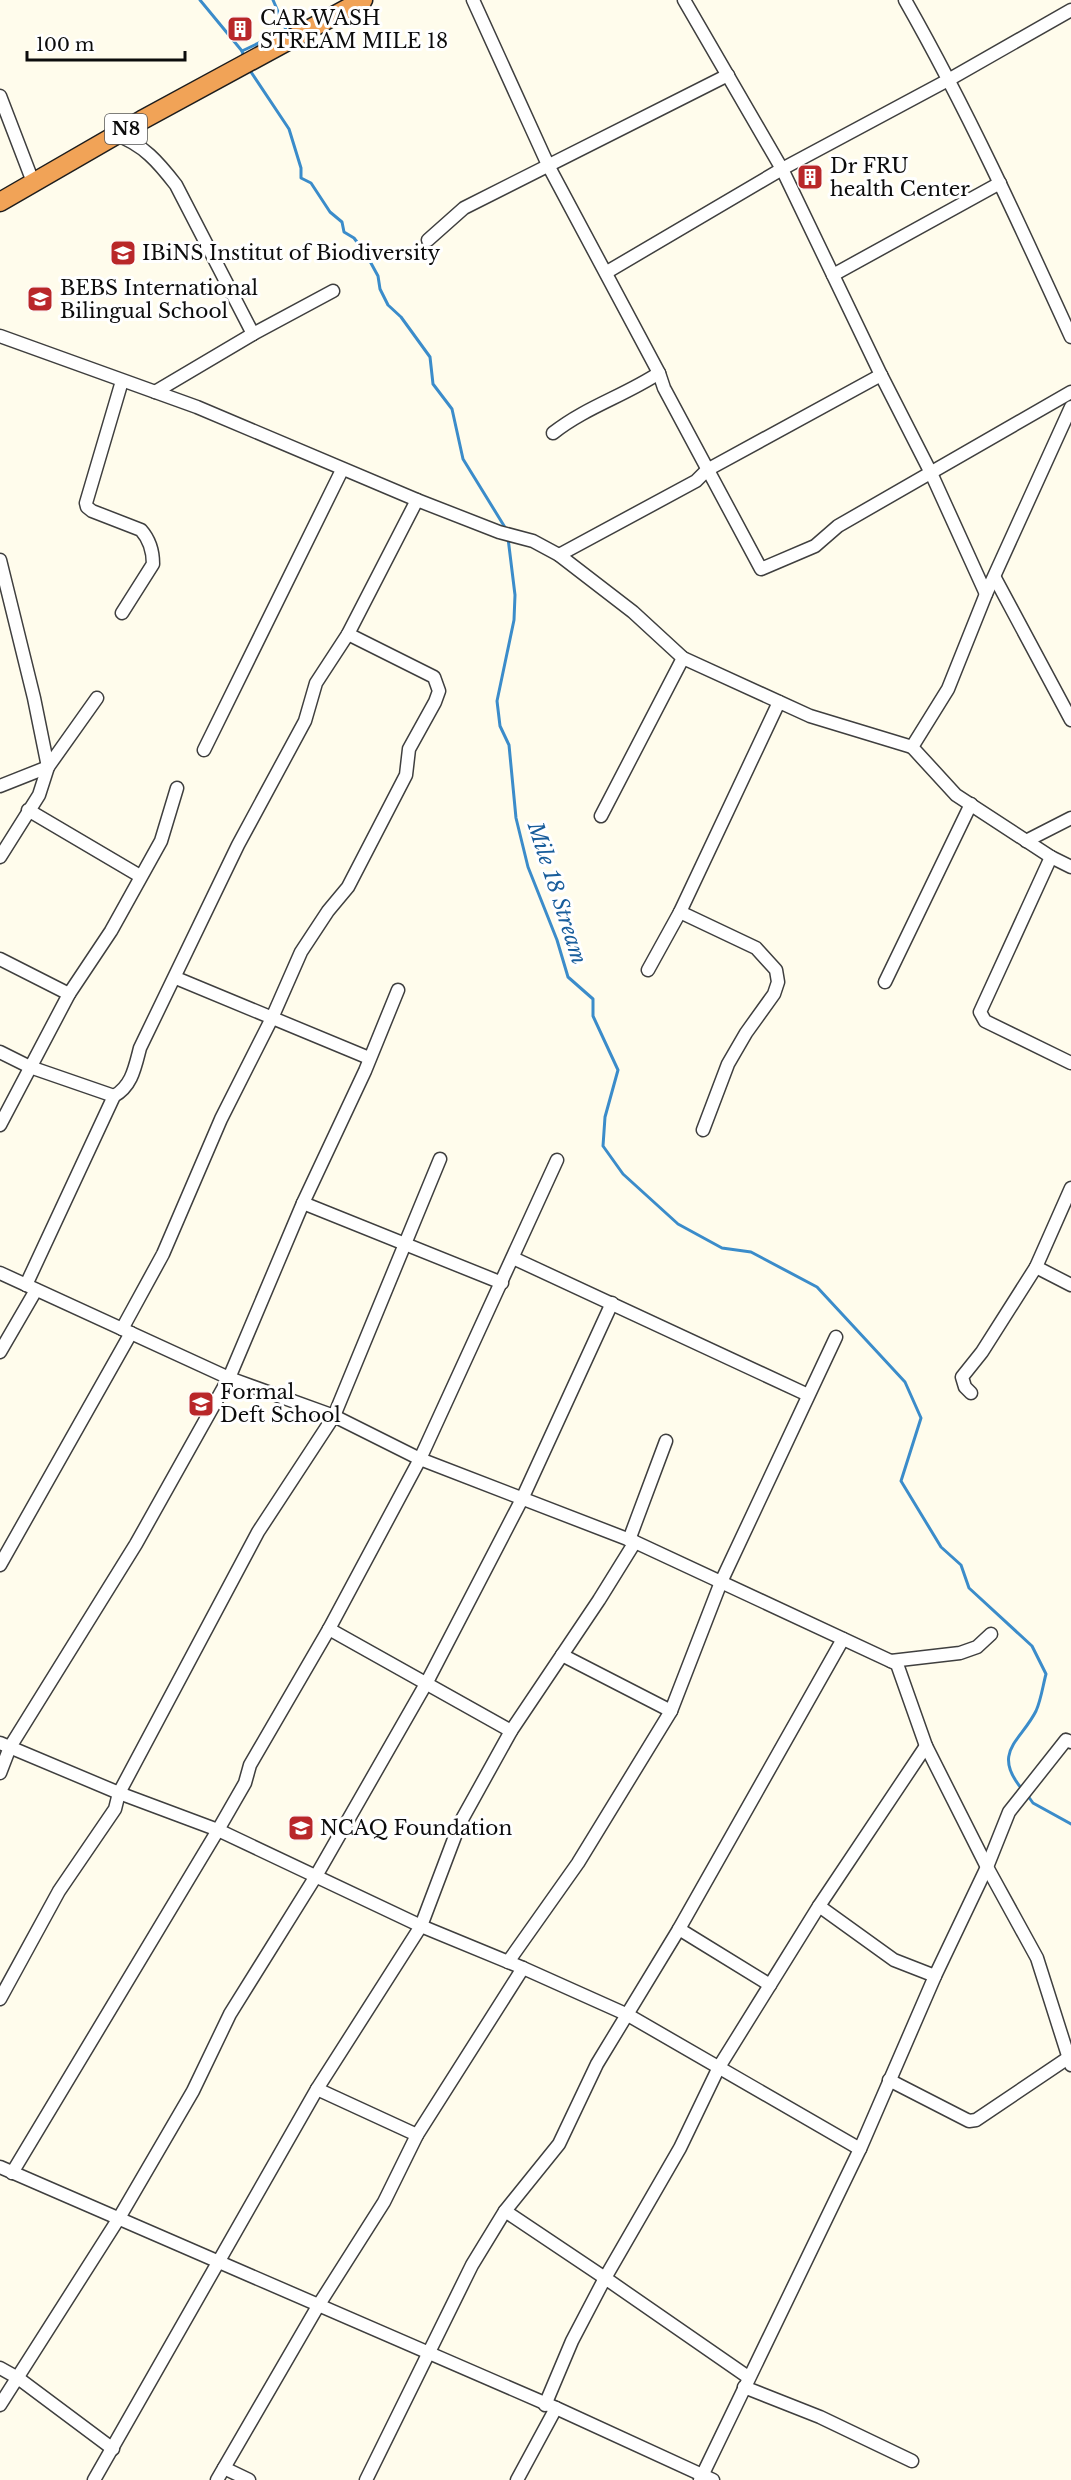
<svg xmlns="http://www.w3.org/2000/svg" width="1071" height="2480" viewBox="0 0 1071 2480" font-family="'Libre Baskerville',serif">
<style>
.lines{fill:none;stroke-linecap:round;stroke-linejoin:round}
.stream{stroke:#3b8cca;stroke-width:3}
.minor-casing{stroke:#3f3f3f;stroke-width:15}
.highway-casing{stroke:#1d1d1d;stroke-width:21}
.minor{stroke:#fff;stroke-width:12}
.highway{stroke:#f1a357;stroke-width:18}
.labels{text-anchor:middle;stroke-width:6;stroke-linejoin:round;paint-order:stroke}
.shield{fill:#fff;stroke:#555;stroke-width:1.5}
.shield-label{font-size:18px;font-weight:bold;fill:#0c0c0c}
.poi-label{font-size:20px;fill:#0c0c0c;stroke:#fff;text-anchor:start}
.water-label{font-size:21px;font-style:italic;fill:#185d9b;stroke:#fff}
</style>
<rect width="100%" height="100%" fill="#fffcec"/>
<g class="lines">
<g class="stream">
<path d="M200,0L242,51"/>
<path d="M244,58L242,51L286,30L273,0"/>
<path d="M249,69L289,129L301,168V178L311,183L330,212L342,222L344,232L354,238L366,254L378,276L380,289L388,305L401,317L430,357L433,384L452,409L463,459L506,529"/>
<path d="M508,538L515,595L514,620L497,701L500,726L509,745L516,818L528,867L557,940L568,977L593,999V1016L618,1070L605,1117L603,1146L623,1174L678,1224L722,1248L751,1252L817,1287L905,1382L921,1418L901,1481L941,1547L961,1565L969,1588L1032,1646L1046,1674C1043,1685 1041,1700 1036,1711C1021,1741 991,1752 1022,1789"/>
<path d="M1028,1796L1033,1803L1071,1824"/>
</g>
<g class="minor-casing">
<g id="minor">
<path d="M473,0L549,167L659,373L664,388L761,569L815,546L838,526L1071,392"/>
<path d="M684,0L782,169L881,375L931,473L986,594"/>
<path d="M905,0C967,109 1019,223 1071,337"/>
<path d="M0,96L33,182"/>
<path d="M116,135C143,144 159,163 176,185L253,334"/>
<path d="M428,240L464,208L728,75"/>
<path d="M607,272L782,169L950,79L1071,10"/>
<path d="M833,275L1000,183"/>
<path d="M0,336L197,407L417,500L499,532L533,541L559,555L633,612L683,658L810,716L912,747"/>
<path d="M122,381L86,503L87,507L92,511L141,530C149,539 153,552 153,564L122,613"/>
<path d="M155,392L253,334L333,291"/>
<path d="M1071,407L986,594L948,689L912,747L956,795L1051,857L1071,867"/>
<path d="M553,433C586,407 624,396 659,373"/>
<path d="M559,555L696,481L707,470L881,375"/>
<path d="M0,560L34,698L48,767L39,795L0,857"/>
<path d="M995,578L1071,720"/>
<path d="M204,750L342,470"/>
<path d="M0,786L48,767L97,698"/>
<path d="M28,810L140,876"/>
<path d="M601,816L683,658"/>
<path d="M1026,841L1071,818"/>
<path d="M1051,857L980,1012L985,1021L1071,1063"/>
<path d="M680,912L756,948L776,970L778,982L774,994L746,1033L728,1064L703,1130"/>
<path d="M0,959L69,994"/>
<path d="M648,970L680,912L779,702"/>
<path d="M176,978L369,1058"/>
<path d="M885,982L971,804"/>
<path d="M0,1052L30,1067L114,1096"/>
<path d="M0,1125L69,994L111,931L161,841L177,788"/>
<path d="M303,1203L502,1283"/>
<path d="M513,1258L808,1395"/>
<path d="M1036,1267L1071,1285"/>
<path d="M0,1273L229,1378L334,1416L420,1459L635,1542L897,1664L926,1746L987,1867L1037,1958L1071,2065"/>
<path d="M26,1285L114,1096C132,1086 135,1067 140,1048L238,845L305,721L316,683L348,634L417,500"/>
<path d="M122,1329L163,1254L221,1119L272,1018L301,952L328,911L348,887L406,775L409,749L435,702L439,691L434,677L348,634"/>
<path d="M0,1352L36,1290"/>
<path d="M971,1393L965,1387L962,1377L982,1352L1036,1267L1071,1188"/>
<path d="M629,1540L666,1441"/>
<path d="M0,1565L131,1333"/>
<path d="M329,1629L511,1731"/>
<path d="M562,1655L671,1711"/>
<path d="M891,1661L960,1653L977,1647L991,1634"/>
<path d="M0,1743L119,1793L218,1830L421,1926L523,1968L628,2015L860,2149"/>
<path d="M0,1773L10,1747L136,1544L229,1378L303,1203L365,1071L398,990"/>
<path d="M819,1906L894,1960L935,1976"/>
<path d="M679,1929L770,1985"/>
<path d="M508,1962L578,1863L671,1711L721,1582L836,1337"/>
<path d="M0,1999L59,1891L115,1809L119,1793L258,1532L334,1416L440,1159"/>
<path d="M889,2080L969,2121L976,2120L1068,2058"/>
<path d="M317,2089L417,2135"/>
<path d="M0,2167L556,2408L713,2480"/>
<path d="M12,2173L218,1830L245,1783L250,1765L329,1629L420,1459L557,1160"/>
<path d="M505,2211L605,2278L680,2148L719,2067L819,1906L926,1746"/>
<path d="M0,2368L18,2378L113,2449"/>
<path d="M744,2387L820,2417L912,2461"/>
<path d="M0,2405L119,2218L193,2091L230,2014L316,1876L427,1682L522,1499L612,1303"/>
<path d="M545,2405L572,2341L605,2278L748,2377"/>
<path d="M224,2468L249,2480"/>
<path d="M94,2480L317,2089L421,1926L460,1823L511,1731L599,1600L635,1542"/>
<path d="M217,2480L318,2306L384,2202L417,2135L523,1968"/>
<path d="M366,2480L472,2265L505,2211L559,2144L597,2064L679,1929L843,1639"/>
<path d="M517,2480L556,2408"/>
<path d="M700,2480L860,2149L935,1976L987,1867L1009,1812L1066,1740L1071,1742"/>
</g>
</g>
<g class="highway-casing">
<path id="highway" d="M0,202L142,120L363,0"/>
</g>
<use href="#minor" class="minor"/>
<use href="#highway" class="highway"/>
</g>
<defs>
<g id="building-square" transform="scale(1.35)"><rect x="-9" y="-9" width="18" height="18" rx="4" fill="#b92729" stroke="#fff"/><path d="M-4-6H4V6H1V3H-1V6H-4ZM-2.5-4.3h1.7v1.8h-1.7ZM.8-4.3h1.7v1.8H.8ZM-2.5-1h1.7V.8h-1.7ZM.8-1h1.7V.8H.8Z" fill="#fff"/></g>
<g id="school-square" transform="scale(1.35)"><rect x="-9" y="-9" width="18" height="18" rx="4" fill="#b92729" stroke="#fff"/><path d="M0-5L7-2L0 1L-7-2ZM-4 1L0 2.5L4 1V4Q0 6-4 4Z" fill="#fff"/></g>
</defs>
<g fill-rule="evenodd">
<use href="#building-square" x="240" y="29"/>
<use href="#building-square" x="810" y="177"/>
<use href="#school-square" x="123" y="253"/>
<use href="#school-square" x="40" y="299"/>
<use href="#school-square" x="201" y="1404"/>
<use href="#school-square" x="301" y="1828"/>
</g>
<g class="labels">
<rect class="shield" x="105" y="114" width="42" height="30" rx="4.5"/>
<g class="shield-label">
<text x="126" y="135">N8</text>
</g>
<g class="poi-label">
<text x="260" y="25">CAR WASH<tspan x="260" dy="23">STREAM MILE 18</tspan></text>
<text x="830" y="173">Dr FRU<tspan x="830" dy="23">health Center</tspan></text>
<text x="142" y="260">IBiNS Institut of Biodiversity</text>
<text x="60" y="295">BEBS International<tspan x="60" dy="23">Bilingual School</tspan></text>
<text x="220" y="1399">Formal<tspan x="220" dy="23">Deft School</tspan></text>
<text x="320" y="1835">NCAQ Foundation</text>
</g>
<g class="water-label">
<text transform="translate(557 893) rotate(72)" y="7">Mile 18 Stream</text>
</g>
</g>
<path d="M27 51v9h158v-9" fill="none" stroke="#0c0c0c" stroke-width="3"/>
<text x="36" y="51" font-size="18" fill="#0c0c0c" stroke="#ffffff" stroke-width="4.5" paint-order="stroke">100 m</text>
</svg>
